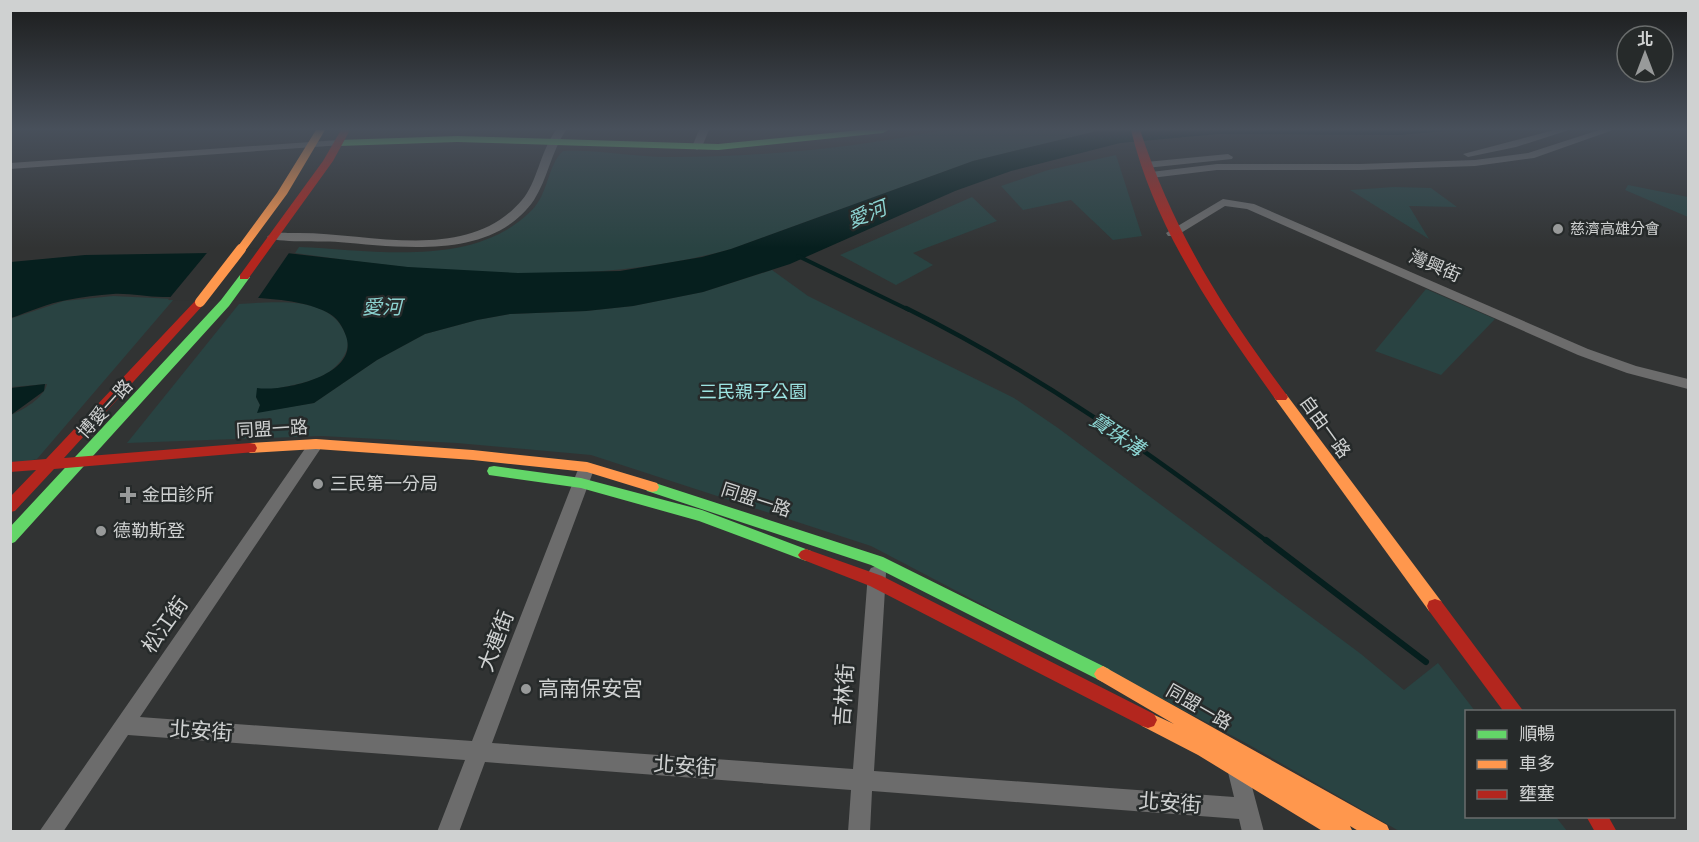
<svg xmlns="http://www.w3.org/2000/svg" width="1699" height="842" viewBox="0 0 1699 842" font-family="'Alegreya Sans','Noto Sans TC',sans-serif">
<style>
.green{fill:#294342}
.water{fill:#061f1e}
.pier{fill:#313333}
.lines{fill:none;stroke-linecap:round;stroke-linejoin:round}
.stream-far2{stroke:#061f1e;stroke-width:4}
.stream-far1{stroke:#061f1e;stroke-width:4.5}
.stream{stroke:#061f1e;stroke-width:6}
.street{fill:#6c6c6c;fill-rule:evenodd}
.fast{fill:#63d668;fill-rule:evenodd}
.slow{fill:#ff974d;fill-rule:evenodd}
.jam{fill:#b3261e;fill-rule:evenodd}
.slow-bridge{stroke:#ff974d;stroke-width:10}
.poi-dot{fill:#989a9a;stroke:#262a2a;stroke-width:2}
.labels{text-anchor:middle;stroke-width:5;stroke-linejoin:round;paint-order:stroke}
.far-poi-label{font-size:15px;fill:#cfd1d1;stroke:#262a2a;text-anchor:start}
.street-label{font-size:18px;fill:#cfd1d1;stroke:#262a2a}
.park-label{font-size:18px;fill:#9de4e2;stroke:#262a2a}
.poi-label{font-size:18px;fill:#cfd1d1;stroke:#262a2a;text-anchor:start}
.water-label{font-size:20px;font-style:italic;fill:#8bd2d0;stroke:#262a2a}
.near-street-label{font-size:21px;fill:#cfd1d1;stroke:#262a2a}
.near-poi-label{font-size:21px;fill:#cfd1d1;stroke:#262a2a;text-anchor:start}
</style>
<rect width="100%" height="100%" fill="#313333"/>
<g class="green">
<path d="M943,130H1101L973,161L731,249C590,288 438,274 295,253L299,247C373,250 473,269 531,211C549,194 547,165 563,151C598,149 633,157 668,157C760,157 854,148 943,130Z"/>
<path d="M1116,155L1142,236L1113,240L1071,200L1023,210L1001,186L1048,170Z"/>
<path d="M1628,185L1688,197V217L1625,190Z"/>
<path d="M1394,187L1431,188L1457,207L1409,206L1429,239L1350,190Z"/>
<path d="M972,197L997,221L913,253L933,265L896,285L840,255Z"/>
<path d="M772,270L808,296L1014,398L1058,428L1361,654L1404,690L1438,663L1475,711L1466,712V816L1556,817L1567,831H1399L1244,742L871,546L591,455L457,443L321,436L127,443L239,304C276,302 333,294 347,338C351,351 339,365 329,372C303,388 277,384 256,397L260,405L258,412L314,403L377,360L425,334L477,320L510,314L586,311L633,306L703,292Z"/>
<path d="M1426,289L1495,319L1441,375L1375,351Z"/>
<path d="M113,296L174,299L37,459L11,465V415C23,410 44,398 47,384L11,387L10,319L64,301Z"/>
</g>
<g class="water">
<path d="M1101,130H1454L1401,135L1219,134L1120,143L1011,171L955,191L790,264L703,292L633,306L586,311L510,314L477,320L425,334L377,360L314,403L257,413L260,405L256,397L257,388C284,392 360,375 346,336C343,327 338,319 330,314C293,292 207,298 163,297C146,297 129,293 113,294C98,295 82,297 67,300C48,303 29,312 11,318V262L85,255L278,252L408,267L518,273L620,271L702,257L731,249L973,161Z"/>
<path d="M45,384L44,391L11,415V388Z"/>
</g>
<path class="pier" d="M211,248H236L291,250L256,301L168,300Z"/>
<g class="lines">
<path class="stream-far2" d="M798,256L909,310"/>
<path class="stream-far1" d="M906,308C1039,374 1150,453 1268,542"/>
<path class="stream" d="M1266,540L1426,662"/>
<g class="street">
<path d="M556,130H566C551,152 548,178 534,200C492,261 401,247 338,242C325,241 274,243 267,237C273,231 285,233 293,233C367,231 466,266 522,200C537,183 540,152 556,130Z"/>
<path d="M699,130H709L702,147L697,150L692,147Z"/>
<path d="M1554,130H1569L1516,147L1468,157L1463,154Z"/>
<path d="M1599,130H1613L1534,158L1475,166L1360,170H1217L1151,178L1146,175L1151,172L1217,164H1360L1475,160L1528,153Z"/>
<path d="M338,140L343,143L342,145L10,169V163Z"/>
<path d="M1228,154L1233,157L1232,159L1146,168L1141,165L1146,162Z"/>
<path d="M1223,199L1254,204L1588,349L1636,366L1688,379V389L1627,373L1578,355L1247,209L1225,206L1176,236H1168L1166,233Z"/>
<path d="M316,439L324,444L321,448L140,717L472,741L577,472L579,468H591L593,472L492,743L853,769L868,573L871,568L877,566L883,568L886,573L874,771L1234,797L1227,768L1230,761L1237,758L1244,761L1247,768L1264,832H1242L1239,819L872,791L870,832H848L851,790L485,762L459,832H437L465,760L128,735L63,832H39L311,440Z"/>
</g>
<g class="fast">
<path d="M860,130H888L883,133L718,150L457,142L338,146L333,143L338,140L457,136L718,144Z"/>
<path d="M244,274L250,277L229,306L15,542L10,544V527L221,300L240,275Z"/>
<path d="M494,466L581,478L702,510L811,551L814,555L811,559L806,561L699,521L581,488L489,475L487,471L489,467Z"/>
<path d="M652,482L883,557L1109,669L1112,674L1109,679L1103,682L1097,679L871,565L647,491L645,487L647,483Z"/>
</g>
<g class="slow">
<path d="M316,130H325L287,194L245,251H237L236,249L277,193Z"/>
<path d="M1281,393L1286,394L1441,601L1443,606L1441,611L1435,613L1429,611L1276,400L1274,397Z"/>
<path d="M316,439L473,450L587,462L657,483L659,487L657,491L652,492L587,472L473,460L316,449L250,453L243,448L250,443Z"/>
<path d="M1103,666L1387,825L1390,832H1360L1350,826L1353,832H1324L1198,755L1142,726L1139,720L1142,714L1148,712L1174,724L1097,679L1094,674L1097,669Z"/>
</g>
<g class="jam">
<path d="M341,130H350L333,161L248,279H240V275L323,161Z"/>
<path d="M1131,130H1140C1174,232 1222,308 1286,394L1288,397L1286,400H1276C1217,318 1155,230 1131,130Z"/>
<path d="M200,298L204,300L206,302L204,304L64,458L250,443L255,444L257,448L255,452L54,469L15,511L10,512V497L36,470L10,472V462L46,459L196,300Z"/>
<path d="M806,549L882,576L1154,714L1157,720L1154,726L1148,728L1142,726L870,586L801,559L798,555L801,551Z"/>
<path d="M1435,599L1441,601L1524,712H1504L1429,611L1427,606L1429,601Z"/>
<path d="M1586,816H1608L1617,832H1595Z"/>
</g>
<path class="slow-bridge" d="M200,302L241,249"/>
</g>
<linearGradient id="sky" x2="0" y2="1"><stop stop-color="#1b1c1c"/><stop offset="0.52" stop-color="#48505b"/><stop offset="1" stop-color="#48505b" stop-opacity="0"/></linearGradient>
<rect width="1699" height="248" fill="url(#sky)"/>
<g class="poi-dot">
<circle cx="1558" cy="229" r="6"/>
<circle cx="318" cy="484" r="6"/>
<path d="M125 486h6v6h6v6h-6v6h-6v-6h-6v-6h6z"/>
<circle cx="101" cy="531" r="6"/>
<circle cx="526" cy="689" r="6"/>
</g>
<g class="labels">
<g class="far-poi-label">
<text x="1570" y="234">慈濟高雄分會</text>
</g>
<g class="street-label">
<text transform="translate(1435 266) rotate(23)" y="6">灣興街</text>
<text transform="translate(105 409) rotate(-48)" y="6">博愛一路</text>
<text transform="translate(1325 427) rotate(54)" y="6">自由一路</text>
<text transform="translate(272 429) rotate(-3)" y="6">同盟一路</text>
<text transform="translate(756 500) rotate(18)" y="6">同盟一路</text>
<text transform="translate(1199 707) rotate(30)" y="6">同盟一路</text>
</g>
<g class="park-label">
<text x="753" y="398">三民親子公園</text>
</g>
<g class="poi-label">
<text x="330" y="490">三民第一分局</text>
<text x="142" y="501">金田診所</text>
<text x="113" y="537">德勒斯登</text>
</g>
<g class="water-label">
<text transform="translate(867 214) rotate(-22)" y="7">愛河</text>
<text x="382" y="314">愛河</text>
<text transform="translate(1117 434) rotate(34)" y="7">寶珠溝</text>
</g>
<g class="near-street-label">
<text transform="translate(165 625) rotate(-55)" y="7">松江街</text>
<text transform="translate(496 641) rotate(-69)" y="7">大連街</text>
<text transform="translate(844 695) rotate(-86)" y="7">吉林街</text>
<text transform="translate(201 731) rotate(4)" y="7">北安街</text>
<text transform="translate(685 766) rotate(4)" y="7">北安街</text>
<text transform="translate(1170 803) rotate(4)" y="7">北安街</text>
</g>
<g class="near-poi-label">
<text x="538" y="696">高南保安宮</text>
</g>
</g>
<rect width="1699" height="842" fill="none" stroke="#cfd1d1" stroke-width="24"/>
<rect x="1465" y="710" width="210" height="108" fill="#262a2a" stroke="#6a6d6d" stroke-width="1.5"/>
<rect x="1477" y="730" width="30" height="9" fill="#63d668" stroke="#6a6d6d" stroke-width="1.5"/>
<text x="1519" y="740" font-size="18" fill="#cfd1d1">順暢</text>
<rect x="1477" y="760" width="30" height="9" fill="#ff974d" stroke="#6a6d6d" stroke-width="1.5"/>
<text x="1519" y="770" font-size="18" fill="#cfd1d1">車多</text>
<rect x="1477" y="790" width="30" height="9" fill="#b3261e" stroke="#6a6d6d" stroke-width="1.5"/>
<text x="1519" y="800" font-size="18" fill="#cfd1d1">壅塞</text>
<g transform="translate(1645 54)"><circle r="28" fill="#262a2a" stroke="#6a6d6d" stroke-width="1.5"/>
<path d="M0-4.5L10 22L0 15L-10 22Z" fill="#989a9a"/>
<text y="-9" font-size="16" font-weight="bold" text-anchor="middle" fill="#cfd1d1">北</text>
</g>
</svg>
